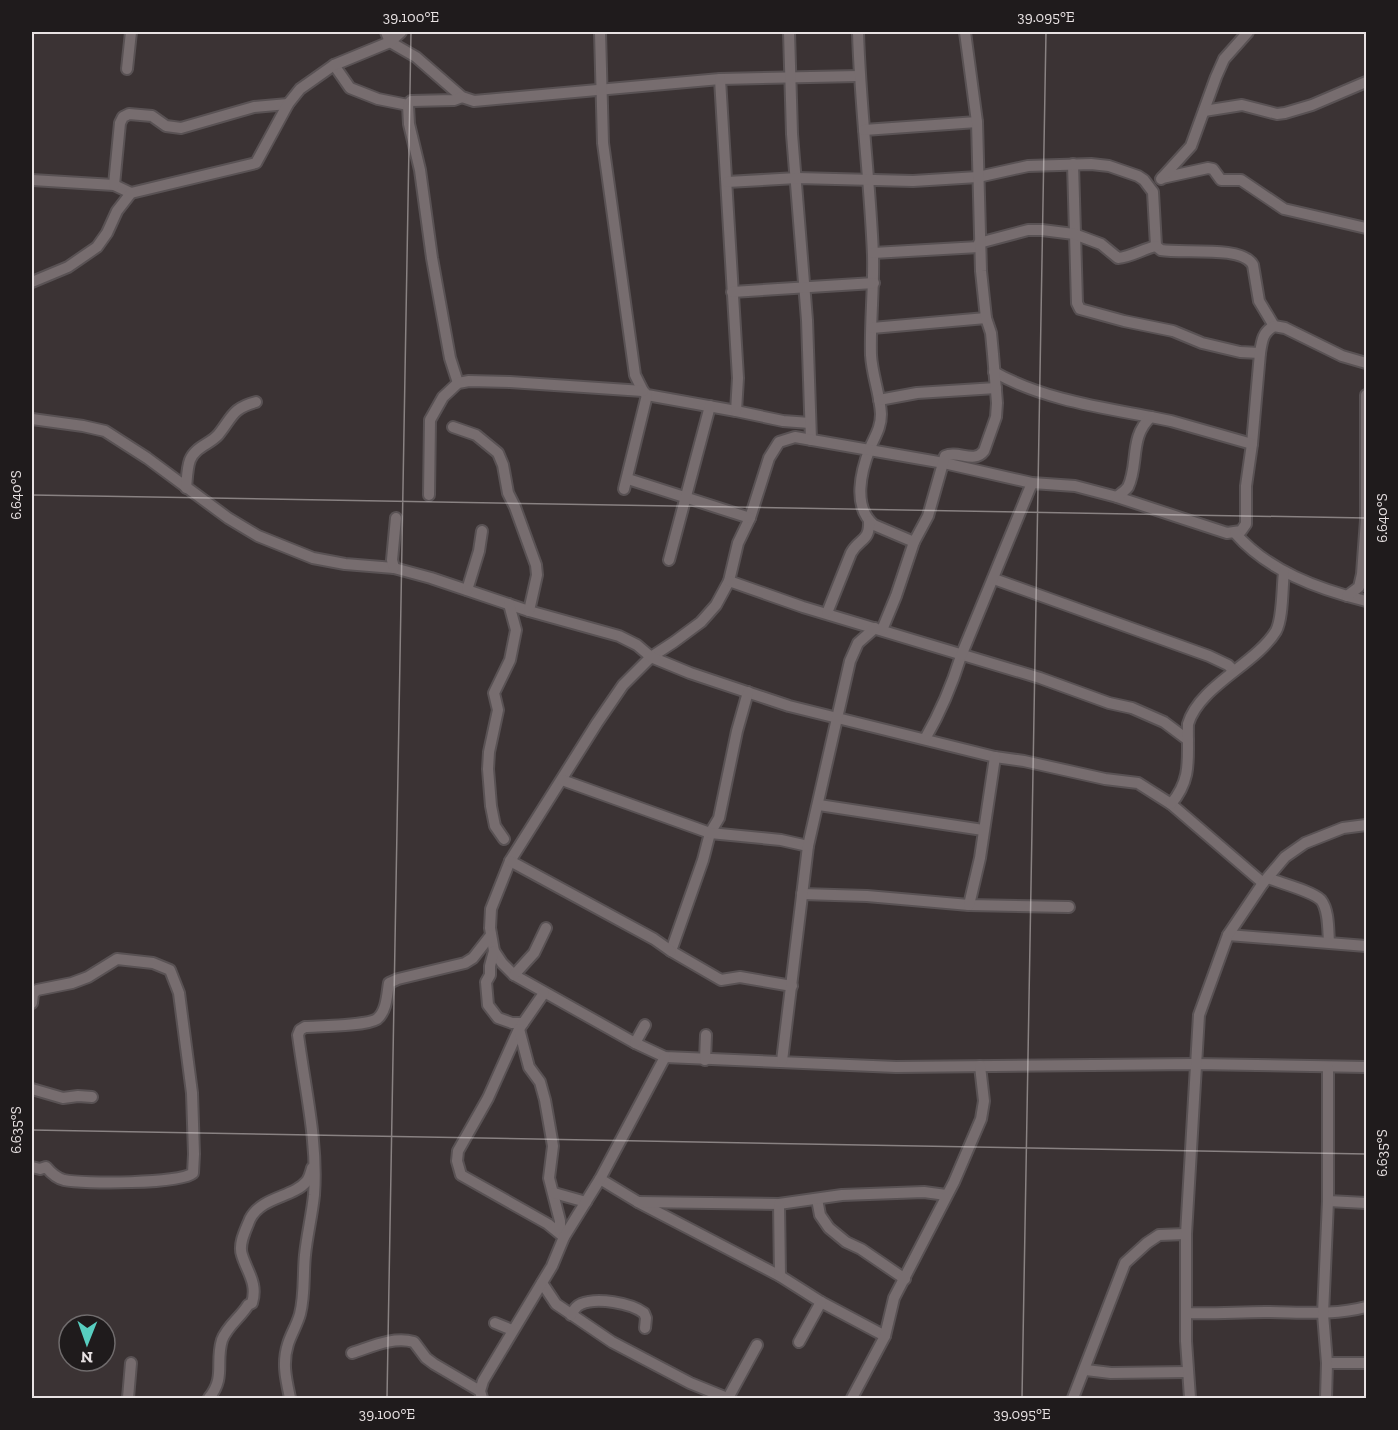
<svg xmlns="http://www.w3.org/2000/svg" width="1398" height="1430" viewBox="0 0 1398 1430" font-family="'Zilla Slab',serif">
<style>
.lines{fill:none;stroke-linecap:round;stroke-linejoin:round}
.minor-casing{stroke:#595254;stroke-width:14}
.minor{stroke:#776d6f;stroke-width:10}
.ticks{fill:none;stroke:#e8e2e3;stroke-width:1.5;stroke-opacity:0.45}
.neatline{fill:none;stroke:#e8e2e3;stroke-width:2}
.ticks-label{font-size:15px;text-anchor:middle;fill:#e8e2e3}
</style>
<rect width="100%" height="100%" fill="#3b3334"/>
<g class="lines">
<g class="minor-casing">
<g id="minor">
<path d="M386,32L390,42L416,57L462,97L474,101L720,79L859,76"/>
<path d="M600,32L603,143L635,375L643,391L647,395L736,411L783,421L810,423"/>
<path d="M789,32L792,134L807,320L811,440"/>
<path d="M858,32C860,106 870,180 873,255C874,288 870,322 871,355C872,375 880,394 881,414C881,428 875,436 870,448C861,471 852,507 874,525L914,542"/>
<path d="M334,65L350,88L378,99L408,105"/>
<path d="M127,69L131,32"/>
<path d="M720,79L738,378L736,411"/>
<path d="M1204,111L1242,105L1277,114L1285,113L1312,105L1366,82"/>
<path d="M864,130L977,122"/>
<path d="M1073,164L1077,303L1080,309L1124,321L1173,331L1202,343L1240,352L1260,353"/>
<path d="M1162,178L1208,168L1213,169L1221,180H1241L1284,209L1366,228"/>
<path d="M1161,179L1191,146L1216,77L1224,59L1248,32"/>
<path d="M32,180L114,185L131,193"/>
<path d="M727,182L797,178L913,181L978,177L1028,166L1091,164L1109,166L1138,176L1144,180L1153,192L1156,246L1161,250C1182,254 1242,245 1253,265L1259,301L1274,326"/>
<path d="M114,185L120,123L123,117L129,114L152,116L166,126L181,128L254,107L288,104"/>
<path d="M979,243L1028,230H1042L1074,234L1101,244L1118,258C1131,257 1143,249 1156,246"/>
<path d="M873,253L979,247"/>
<path d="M32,282L68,267L97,247L107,233L117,211L131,193L256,163L288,104L300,89L334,65L390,42L401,32"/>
<path d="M732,292L874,283"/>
<path d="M872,328L986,318"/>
<path d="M1366,363L1342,356L1285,328L1274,326C1263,332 1262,340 1260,353L1252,444L1246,486V524L1241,531L1227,533L1117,497L1075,486L1032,483L944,463L795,437L779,442L769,458L750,518L738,543L729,581L716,605L701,622L674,642L651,657L623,685L597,723L510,861L491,909L490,928L494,951L502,963L514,975L635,1043L665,1057L896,1067L1195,1064L1366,1067"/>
<path d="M994,372C1042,399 1098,407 1151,417"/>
<path d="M458,383L450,358L432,258L420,170L409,124L408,105L411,101L454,100L462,97"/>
<path d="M879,400L917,393L996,388"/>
<path d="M32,419L83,426L105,431L147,458L228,518L258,536L313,558L345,564L394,568L431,578L529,611L619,636L637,645L651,657L690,673L789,706L995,757L1024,761L1105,779L1138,783L1171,804L1263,883"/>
<path d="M453,427L476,435L498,453L503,465L508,493L515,507L536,565L537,575L529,611"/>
<path d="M628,479L750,518"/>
<path d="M186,488C187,479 187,468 190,460C195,447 210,444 218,435C232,418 232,408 256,402"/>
<path d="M624,489L647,395"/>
<path d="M429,495L430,420L443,397L458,383L469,381L510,382L643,391"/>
<path d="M1117,497C1120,494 1125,491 1128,487C1139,465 1129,436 1151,417L1171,421L1252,444"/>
<path d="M1235,533C1268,571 1318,589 1366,601"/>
<path d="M669,560L710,406"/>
<path d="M394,568L392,560L396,518"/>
<path d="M994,579L1209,656L1228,665L1234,671"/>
<path d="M729,581L803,607L1040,678L1109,703L1132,708L1164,722L1188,740"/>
<path d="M467,590L479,551L482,531"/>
<path d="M1347,596L1359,587L1362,574L1366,520V395"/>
<path d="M827,613L851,553C859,538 870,542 869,521"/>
<path d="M882,630L896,596L914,542L928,516L945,456C958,450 974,464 984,451L996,417L997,403L993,354L991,333L986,318L981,271L977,122L965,32"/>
<path d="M748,692L737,731L719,818L710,833L703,860L671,951L721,980L740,977L792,986"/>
<path d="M925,739C940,713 952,685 961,656L1032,483"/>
<path d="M562,780L710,833L781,840L808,846"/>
<path d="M1171,804C1193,778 1187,757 1188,724C1199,686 1256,664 1276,631C1283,618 1282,588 1284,572"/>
<path d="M819,805L983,830"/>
<path d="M504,839L495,826L491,806L488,769L489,752L498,710L494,693L510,660L516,630L509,604"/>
<path d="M510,861L654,939L671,951"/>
<path d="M1268,878C1280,883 1312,891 1321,900C1329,910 1328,930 1329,942"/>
<path d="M802,894L867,896L969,905L1069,907"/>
<path d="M969,905L980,858L995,757"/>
<path d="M1228,935L1366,946"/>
<path d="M494,951L490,966V975L486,982L488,1005L498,1018L512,1023H523"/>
<path d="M514,975L534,953L546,928"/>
<path d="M544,993L519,1029L488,1098L458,1151L457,1161L461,1175L548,1224L564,1237"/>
<path d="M32,1003L33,994L37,990L72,983L88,977L117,959L153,963L170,970L179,993L192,1093L194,1154L193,1173C181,1184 83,1184 64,1180C56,1178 51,1173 46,1167L40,1169L32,1167"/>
<path d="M519,1029L529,1067L540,1082L545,1100L553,1146L549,1178L560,1221V1232"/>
<path d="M635,1043L645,1025"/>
<path d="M705,1060L706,1035"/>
<path d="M782,1061L808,846L850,661L858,643L875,628"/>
<path d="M32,1089L63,1098L78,1096L92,1097"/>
<path d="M600,1179L638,1202L780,1276L821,1302L885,1336"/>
<path d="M554,1193L586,1202"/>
<path d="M817,1199L820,1215L829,1228L846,1242L861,1249L905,1279"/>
<path d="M1328,1201L1366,1203"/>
<path d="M638,1202L779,1204L842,1195L924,1192L946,1195"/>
<path d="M779,1204L780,1276"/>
<path d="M542,1283L556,1304L612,1342L690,1383L727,1398"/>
<path d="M1186,1313C1213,1314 1239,1312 1265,1312C1300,1312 1332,1316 1366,1307"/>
<path d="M571,1315C573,1311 576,1306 581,1304C597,1297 631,1303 644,1313L646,1318L645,1328"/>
<path d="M495,1323L512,1330"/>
<path d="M799,1342L821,1302"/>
<path d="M352,1353C371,1347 393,1336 414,1342L426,1358L434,1364L480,1391"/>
<path d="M1327,1363H1366"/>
<path d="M1086,1370L1111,1373L1188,1372"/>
<path d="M128,1398L131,1363"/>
<path d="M209,1398C226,1377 215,1363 222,1340C227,1326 241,1317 248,1305L252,1303C258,1283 247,1272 242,1255C238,1244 246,1229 250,1219C262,1196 293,1198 307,1181C309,1178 311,1172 312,1168"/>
<path d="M290,1398C286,1379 282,1363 288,1344C291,1334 297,1325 300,1314C305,1295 303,1274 305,1255C307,1235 312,1215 314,1195C318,1142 305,1089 298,1035L300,1030L305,1027C320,1026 366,1026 377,1019C387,1011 387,994 389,983L398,979L465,963L473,958L491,935"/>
<path d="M482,1398L480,1391L483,1381L552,1266L564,1237L600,1179L665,1057"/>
<path d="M728,1398L757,1345"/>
<path d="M852,1398L885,1336L894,1298L954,1182L981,1119L984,1101L980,1066"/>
<path d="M1073,1398L1125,1263L1147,1243L1159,1235L1186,1234"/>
<path d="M1190,1398L1186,1341V1234L1199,1015L1228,935L1263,883L1285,857L1305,843L1343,828L1366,825"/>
<path d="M1326,1398L1327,1363L1323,1314L1328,1201V1067"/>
</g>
</g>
<use href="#minor" class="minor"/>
</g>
<path class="ticks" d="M32,495L1366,518M32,1130L1366,1154M387,1398L411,32M1022,1398L1046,32"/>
<rect width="1398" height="1430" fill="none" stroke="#1f1b1c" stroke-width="66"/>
<g transform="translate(87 1343) rotate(181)"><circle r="28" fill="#1f1b1c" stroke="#6f6b6c" stroke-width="1.5"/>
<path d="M0-4.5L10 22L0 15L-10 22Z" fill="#58cec0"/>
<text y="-9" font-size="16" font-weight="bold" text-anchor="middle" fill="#e8e2e3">N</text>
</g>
<rect x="33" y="33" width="1332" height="1364" class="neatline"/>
<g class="ticks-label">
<text x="411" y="22">39.100°E</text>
<text x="1046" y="22">39.095°E</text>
<text transform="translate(16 495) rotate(-90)" y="5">6.640°S</text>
<text transform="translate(1382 518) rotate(-90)" y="5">6.640°S</text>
<text transform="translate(16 1130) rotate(-90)" y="5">6.635°S</text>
<text transform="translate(1382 1153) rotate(-90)" y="5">6.635°S</text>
<text x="387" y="1419">39.100°E</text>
<text x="1022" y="1419">39.095°E</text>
</g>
</svg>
